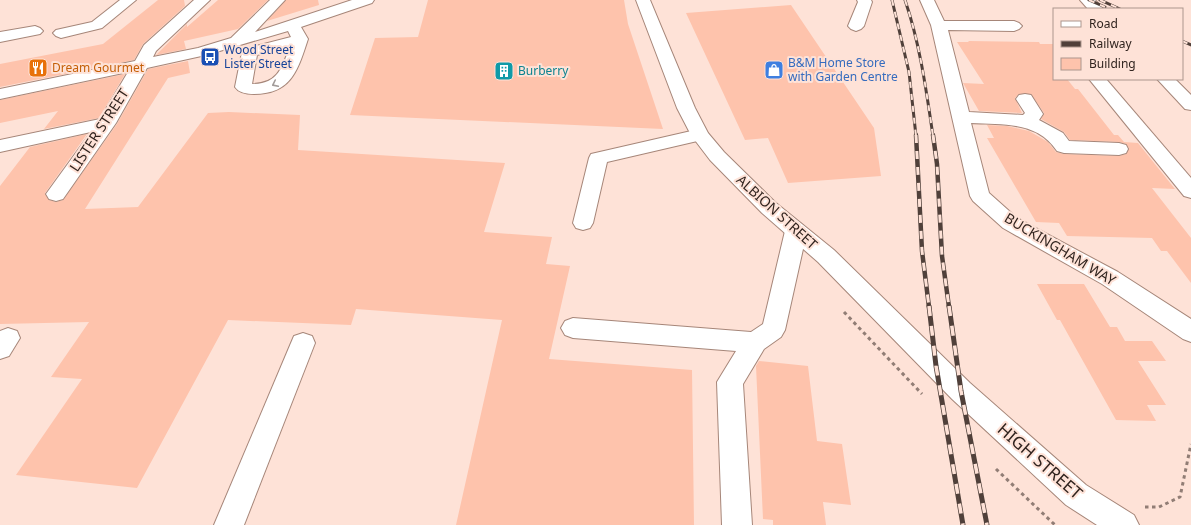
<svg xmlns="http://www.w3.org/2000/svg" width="1191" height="525" viewBox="0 0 1191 525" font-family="'Noto Sans',sans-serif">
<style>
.building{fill:#fec3ac}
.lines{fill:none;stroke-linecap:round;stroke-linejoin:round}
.minor-casing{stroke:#a68679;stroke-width:2}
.major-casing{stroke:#a68679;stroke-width:2}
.path{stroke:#917d75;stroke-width:3;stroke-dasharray:3.5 3.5;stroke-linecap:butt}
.minor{fill:#fff;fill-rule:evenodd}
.major{fill:#fff;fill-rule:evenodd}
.rail-far2-casing{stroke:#50403a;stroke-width:3}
.rail-far1-casing{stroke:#50403a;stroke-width:4.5}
.rail-casing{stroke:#50403a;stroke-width:5}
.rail-far2{stroke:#fee2d7;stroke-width:2;stroke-dasharray:6;stroke-linecap:butt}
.rail-far1{stroke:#fee2d7;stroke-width:3;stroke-dasharray:8;stroke-linecap:butt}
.rail{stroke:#fee2d7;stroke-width:3.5;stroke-dasharray:10;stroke-linecap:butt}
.oneway{stroke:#a29c9a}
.labels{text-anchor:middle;stroke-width:4;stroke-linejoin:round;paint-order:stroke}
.far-transit-label{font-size:12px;fill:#164399;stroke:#fee2d7;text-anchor:start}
.far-shop-label{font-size:12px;fill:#366cbe;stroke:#fee2d7;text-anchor:start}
.far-food-label{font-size:12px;fill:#c56008;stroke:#fee2d7;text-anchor:start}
.far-culture-label{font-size:12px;fill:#0d838f;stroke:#fee2d7;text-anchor:start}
.street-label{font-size:14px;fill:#31241f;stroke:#fee2d7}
.near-street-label{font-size:17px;fill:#31241f;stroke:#fee2d7}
</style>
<rect width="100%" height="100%" fill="#fee2d7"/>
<g class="building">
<path d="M158,0H184L185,6L143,44L134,60L0,87V64L103,44Z"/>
<path d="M218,0H268L238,29L184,41L186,49L156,55L187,24V27Z"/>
<path d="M286,0H318L319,5L267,21Z"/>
<path d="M428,0H624L628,24L663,129L350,115L375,38L418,37Z"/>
<path d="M791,5L874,128L881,176L788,183L768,138L745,140L686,13Z"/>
<path d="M968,41L1039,42L1040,44H1054V79H1067L1075,89H1078L1114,135H1118L1124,142L1138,143L1175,189L1152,188L1191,238V283L1167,251H1161L1152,238L1067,236L1059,223L1036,222L987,138H994L987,125L1007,126L1029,131L1048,142L1056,152L1064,154L1119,156L1126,154L1129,148L1126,144L1119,142L1070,140L1064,132L1041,119L1044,113L1031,94H1019L1015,98L1022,113L979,111L963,83L984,84L957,42H969Z"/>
<path d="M188,61L190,73L168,78L85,209L138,207L208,113L229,112L300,115L298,150L505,163L484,232L552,237L546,264L570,266L549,359L692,370L694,525H456L502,320L356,309L351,325L228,320L137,488L16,475L82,379L51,377L89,322L0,324V186L30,147L87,134L45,193L49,200L56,202L63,200L117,124L148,69Z"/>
<path d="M125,74L99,118L44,129L58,111L0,123V100Z"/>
<path d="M1037,284H1084L1110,327H1117L1125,341H1152L1166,361H1138L1166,405H1147L1156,421L1116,420L1060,320H1057Z"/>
<path d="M759,361L808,366L817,441L842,444L851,505L823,502L826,525H773V520L763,519L756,366Z"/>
</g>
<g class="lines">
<g class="minor-casing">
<g id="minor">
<path d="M120,0H136L102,28L61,38L56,36L53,33L56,30L92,22Z"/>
<path d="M194,0H210L156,51L153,57L198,48L231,38L270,0H285L255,32L352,0H374L372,3L301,27L308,39C298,69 292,94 254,94C247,94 239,93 235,87L242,52L244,49L291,37L288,31L206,55L147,68L116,123L63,199L56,201L49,199L46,194L91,132L0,152V140L100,119L128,72L0,99V89L135,61L144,45ZM290,46C282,68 278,84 252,84L257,55Z"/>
<path d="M857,0H871L872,2L864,26L861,29L856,31L851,29L848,26L858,2Z"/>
<path d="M920,0H934L944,21H1014L1019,23L1022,26L1019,29L1014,31L948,30L969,112L1023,115L1025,113L1016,99L1019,95L1025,94L1031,95L1043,114L1039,120L1063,133L1069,141L1119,143L1126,145L1128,149L1126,153L1119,155L1064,153L1057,151C1037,121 1004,125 971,123L989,193L1017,218L1118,272L1191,319V342L1183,339L1102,284L1003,228L973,201L970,196L931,25Z"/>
<path d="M1080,0H1095L1103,9H1088Z"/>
<path d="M35,26L40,28L43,31L40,34L0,42V32Z"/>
<path d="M1089,79H1106L1191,178V198L1184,196Z"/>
<path d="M1157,79H1175L1191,95V110L1185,109Z"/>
<path d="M700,129L706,131L709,135L706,139L607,162L593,223L590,228L583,230L576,228L573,223L589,158L591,154Z"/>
<path d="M796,223L803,226L807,231L785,330L781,337L764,349L743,384L752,525H722L717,382L736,351L573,338L565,335L561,328L565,321L573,318L751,332L763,324L785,231L789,226Z"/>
<path d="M8,328L17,331L20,338L9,356L0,359V331Z"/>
<path d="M303,333L312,336L315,343L244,525H214L291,343L294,336Z"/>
</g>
</g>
<g class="major-casing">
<path id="major" d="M636,0H650L695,108L708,133L724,152L776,203L834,250L970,383L1086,485L1134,515L1139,525H1097L1066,505L952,399L818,262L762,213L710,160L691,135L677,108Z"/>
</g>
<g class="path">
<path d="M844,312L922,394"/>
<path d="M996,469L1055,525"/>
<path d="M1145,507H1159L1180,497L1191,444"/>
</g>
<use href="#minor" class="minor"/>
<use href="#major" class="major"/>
<g class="rail-far2-casing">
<g id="rail-far2">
<path d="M892,0L909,72L916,136"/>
<path d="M905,0C920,44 926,89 933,136"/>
<path d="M1089,0L1105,7"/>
<path d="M1100,0L1120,9"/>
<path d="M1182,41L1191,45"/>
</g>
</g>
<g class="rail-far1-casing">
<g id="rail-far1">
<path d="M916,135L922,251L929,307"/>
<path d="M933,135L937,164L942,256L949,307"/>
</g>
</g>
<g class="rail-casing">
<g id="rail">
<path d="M929,306L936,366L963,525"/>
<path d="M949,306L961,391L987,525"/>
</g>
</g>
<use href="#rail-far2" class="rail-far2"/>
<use href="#rail-far1" class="rail-far1"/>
<use href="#rail" class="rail"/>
</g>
<defs><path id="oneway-chevron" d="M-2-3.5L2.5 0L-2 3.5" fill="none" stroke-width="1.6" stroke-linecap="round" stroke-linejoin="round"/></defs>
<use class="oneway" href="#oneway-chevron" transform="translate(275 84) rotate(154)"/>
<defs>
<g id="bus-square" transform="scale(1)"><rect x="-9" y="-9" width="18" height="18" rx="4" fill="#1a4fb4" stroke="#fee2d7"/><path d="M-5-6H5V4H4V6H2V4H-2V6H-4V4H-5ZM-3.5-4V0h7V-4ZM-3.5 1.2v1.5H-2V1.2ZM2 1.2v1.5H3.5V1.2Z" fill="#fff"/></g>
<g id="restaurant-square" transform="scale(1)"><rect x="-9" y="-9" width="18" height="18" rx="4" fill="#e8710a" stroke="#fee2d7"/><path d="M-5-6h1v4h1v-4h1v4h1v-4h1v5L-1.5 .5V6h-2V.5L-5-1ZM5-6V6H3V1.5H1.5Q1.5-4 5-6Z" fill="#fff"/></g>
<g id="shop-square" transform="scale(1)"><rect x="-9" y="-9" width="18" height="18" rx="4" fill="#3f7fe0" stroke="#fee2d7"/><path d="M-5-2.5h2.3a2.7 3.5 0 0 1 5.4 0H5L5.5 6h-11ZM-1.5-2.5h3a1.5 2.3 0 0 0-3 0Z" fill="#fff"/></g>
<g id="building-square" transform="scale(1)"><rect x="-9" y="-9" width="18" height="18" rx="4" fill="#0f9aa8" stroke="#fee2d7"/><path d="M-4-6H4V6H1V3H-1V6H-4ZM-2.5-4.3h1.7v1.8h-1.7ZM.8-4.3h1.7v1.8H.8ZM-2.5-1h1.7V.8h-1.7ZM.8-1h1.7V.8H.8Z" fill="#fff"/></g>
</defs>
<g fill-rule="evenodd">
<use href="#bus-square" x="210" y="57"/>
<use href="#restaurant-square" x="38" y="68"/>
<use href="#shop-square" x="774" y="70"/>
<use href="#building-square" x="504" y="71"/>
</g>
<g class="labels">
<g class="far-transit-label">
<text x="224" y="54">Wood Street<tspan x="224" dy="14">Lister Street</tspan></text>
</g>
<g class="far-shop-label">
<text x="788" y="67">B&amp;M Home Store<tspan x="788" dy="14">with Garden Centre</tspan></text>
</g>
<g class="far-food-label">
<text x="52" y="72">Dream Gourmet</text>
</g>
<g class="far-culture-label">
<text x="518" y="75">Burberry</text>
</g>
<g class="street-label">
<text transform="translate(99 130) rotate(-57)" y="5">LISTER STREET</text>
<text transform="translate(777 212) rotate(42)" y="5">ALBION STREET</text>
<text transform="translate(1060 249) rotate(31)" y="5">BUCKINGHAM WAY</text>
</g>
<g class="near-street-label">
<text transform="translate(1040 461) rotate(41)" y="6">HIGH STREET</text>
</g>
</g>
<rect x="1053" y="8" width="130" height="72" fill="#fee2d7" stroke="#ac968d"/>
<rect x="1061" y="21" width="20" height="6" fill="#ffffff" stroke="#ac968d"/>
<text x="1089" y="28" font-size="12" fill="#31241f">Road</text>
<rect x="1061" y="41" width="20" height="6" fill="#50403a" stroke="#ac968d"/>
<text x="1089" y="48" font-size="12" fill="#31241f">Railway</text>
<rect x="1061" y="58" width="20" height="12" fill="#fec3ac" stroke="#ac968d"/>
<text x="1089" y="68" font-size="12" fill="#31241f">Building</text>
</svg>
